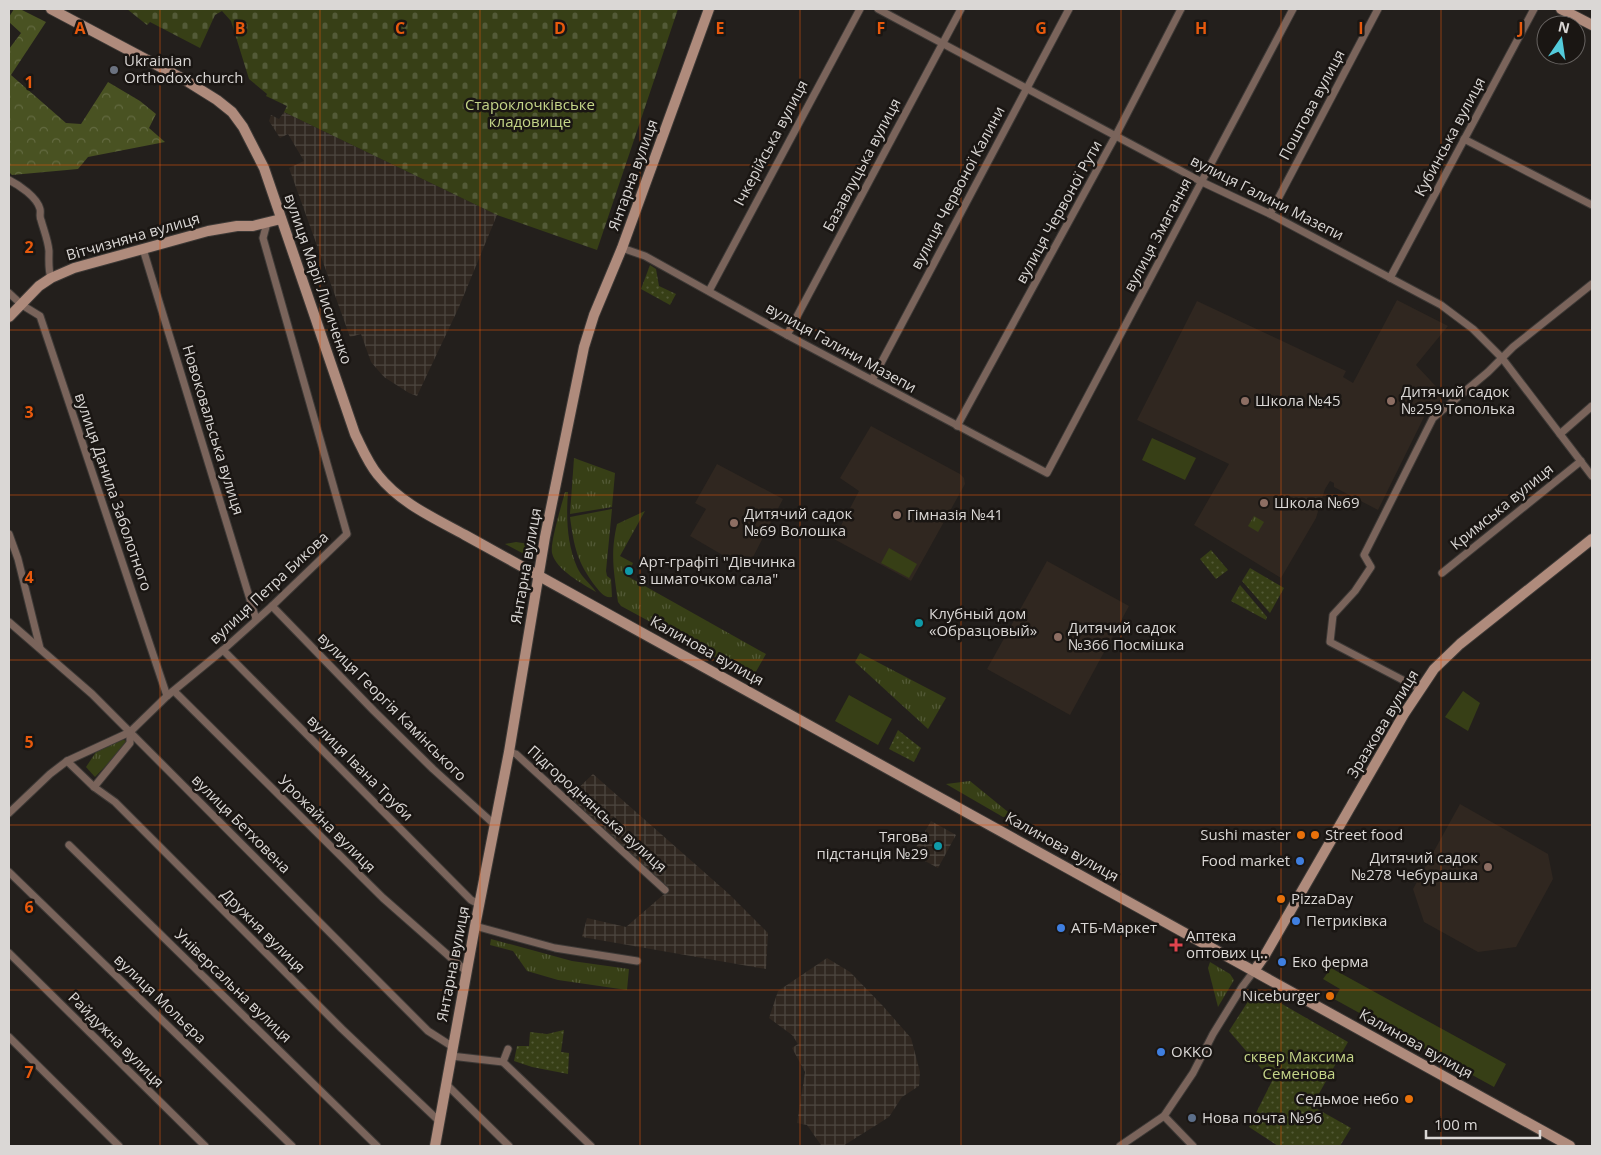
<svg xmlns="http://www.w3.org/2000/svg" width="1601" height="1155" viewBox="0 0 1601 1155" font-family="'Open Sans',sans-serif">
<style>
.built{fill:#302720}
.industrial{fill:url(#industrial-grid)}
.grass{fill:url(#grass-tufts)}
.forest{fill:url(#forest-crowns)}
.cemetery{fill:url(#cemetery-stones)}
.park{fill:url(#park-dots)}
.garden{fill:#373f16}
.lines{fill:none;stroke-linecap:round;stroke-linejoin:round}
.street-casing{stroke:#3d3936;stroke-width:9}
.secondary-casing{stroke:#3d3936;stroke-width:12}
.street{stroke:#7a645b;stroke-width:7}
.secondary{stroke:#af8b7c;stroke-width:10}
.grid{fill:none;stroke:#e8590c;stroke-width:1;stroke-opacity:0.55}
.worship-dot{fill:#6b7280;stroke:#1a1613;stroke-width:2}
.education-dot{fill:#8d6e63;stroke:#1a1613;stroke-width:2}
.culture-dot{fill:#0f9aa8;stroke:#1a1613;stroke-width:2}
.food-dot{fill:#e8710a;stroke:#1a1613;stroke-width:2}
.shop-dot{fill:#3f7fe0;stroke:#1a1613;stroke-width:2}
.health-dot{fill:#e0444e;stroke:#1a1613;stroke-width:2}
.service-dot{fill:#5c6f8a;stroke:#1a1613;stroke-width:2}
.labels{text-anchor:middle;stroke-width:5;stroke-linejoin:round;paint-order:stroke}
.poi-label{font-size:15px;fill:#dad7d5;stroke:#1a1613;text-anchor:start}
.park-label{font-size:15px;fill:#c4d588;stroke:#1a1613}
.street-label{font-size:15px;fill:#dad7d5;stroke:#1a1613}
.grid-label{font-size:16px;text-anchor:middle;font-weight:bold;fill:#e8590c;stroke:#1a1613;stroke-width:5;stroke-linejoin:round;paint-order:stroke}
</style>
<defs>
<pattern id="industrial-grid" width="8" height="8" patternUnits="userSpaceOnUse" patternTransform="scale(1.25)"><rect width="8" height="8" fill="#302720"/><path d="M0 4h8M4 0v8" fill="none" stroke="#4d4640"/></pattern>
<pattern id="grass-tufts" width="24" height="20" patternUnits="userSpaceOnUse" patternTransform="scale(1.25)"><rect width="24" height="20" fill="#373f16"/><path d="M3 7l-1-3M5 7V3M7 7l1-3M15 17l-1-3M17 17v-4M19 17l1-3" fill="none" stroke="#535a37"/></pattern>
<pattern id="forest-crowns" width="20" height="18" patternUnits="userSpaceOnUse" patternTransform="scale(1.25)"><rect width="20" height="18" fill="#495222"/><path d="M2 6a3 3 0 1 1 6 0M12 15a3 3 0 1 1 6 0" fill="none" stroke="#636a41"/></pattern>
<pattern id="cemetery-stones" width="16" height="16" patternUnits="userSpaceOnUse" patternTransform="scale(1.25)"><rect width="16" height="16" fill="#373f16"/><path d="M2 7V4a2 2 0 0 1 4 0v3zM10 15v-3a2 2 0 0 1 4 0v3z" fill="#535a37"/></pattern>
<pattern id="park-dots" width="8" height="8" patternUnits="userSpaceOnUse" patternTransform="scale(1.25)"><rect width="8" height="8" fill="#373f16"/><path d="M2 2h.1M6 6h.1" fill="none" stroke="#535a37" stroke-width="1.8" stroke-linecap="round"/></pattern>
</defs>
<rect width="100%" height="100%" fill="#231f1c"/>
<g class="built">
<path d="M1397,300L1448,326L1416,365L1444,395L1424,417L1378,510L1334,487V483L1330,481L1325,489L1316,518L1281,578L1194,525L1229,464L1137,420L1197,301L1346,371L1343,377L1353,383Z"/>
<path d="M871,426L960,474L964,478L965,484L911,581L834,539L859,491L840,478Z"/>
<path d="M717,464L783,499L751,561L743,567L690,536L706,509L695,503Z"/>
<path d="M1047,561L1129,606L1070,715L987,669Z"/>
<path d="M1460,804L1548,854L1553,879L1516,947L1478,952L1424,922L1413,889Z"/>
</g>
<g class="industrial">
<path d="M284,112L497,215L459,307L417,396L409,393L384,377L371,362L361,334L350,337L289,168L304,161L288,134L280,138L269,121L271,115L279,119Z"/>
<path d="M593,774L729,894L768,933L766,969L582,937L587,918L626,927L670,889L568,798Z"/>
<path d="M931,821L956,835L938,868L912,854Z"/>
<path d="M827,958L850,972L882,1005L911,1038L920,1072L919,1086L902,1097L889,1117L843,1146L821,1145L807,1125L797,1123L805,1072L792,1048L798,1044L792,1035L769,1018L778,991Z"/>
</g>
<g class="grass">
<path d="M574,458L615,473L612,507L570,514Z"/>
<path d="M565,492H568C566,517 567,544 577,567C581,577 591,584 596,592C583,584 556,570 552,553C550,542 562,504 565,492Z"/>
<path d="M612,509L606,571L607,576L611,579L612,597C604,598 601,593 596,587C577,562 574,547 570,517Z"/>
<path d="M645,511L620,556L633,563L627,576L766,654L754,675L752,677L621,606L618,602C614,572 610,555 617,524Z"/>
<path d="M1254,516L1264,522L1258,532L1248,526Z"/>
<path d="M516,542L529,544L528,546L531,547L529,554L526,555L505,544Z"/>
<path d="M860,653L946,698L928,729L855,662Z"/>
<path d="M123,739L127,742V744L95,777L86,767L96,752Z"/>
<path d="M970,781L1013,816L1003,817L946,784Z"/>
<path d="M491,939L572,961L629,969L627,990L558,980L527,971L513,951L490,945Z"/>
<path d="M1210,962L1230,974L1234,980L1218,1007L1208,968Z"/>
</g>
<path class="forest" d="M14,9H20L46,22L11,75L66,123L81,124L108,82L140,101L156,114L149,128L165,142L88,157L78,169L12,175L9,172V49L21,33L9,22V17Z"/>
<path class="cemetery" d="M127,9H678L597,250L497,215L284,112L287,106L266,96L267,94L249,79L231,21L222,11L215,15L200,48L150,22L147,25Z"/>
<g class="park">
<path d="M650,265L656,269L659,286L676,294L670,305L641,289Z"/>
<path d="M1211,550L1228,570L1216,579L1200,559Z"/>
<path d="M1250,568L1284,588L1270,613L1242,581Z"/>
<path d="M1240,585L1267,617L1266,620L1231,601Z"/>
<path d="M898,730L921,748L914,762L889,749Z"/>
<path d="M1256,989L1348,1042L1312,1106L1351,1128L1340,1146H1278L1249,1127L1272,1081L1229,1031Z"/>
<path d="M564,1030L561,1052L569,1053L568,1074L532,1067L514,1061L517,1046H529L530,1032L547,1034Z"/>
</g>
<g class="garden">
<path d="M1152,438L1196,458L1185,480L1142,460Z"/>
<path d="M889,548L917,564L909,578L881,563Z"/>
<path d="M1463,691L1480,703L1468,731L1445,717Z"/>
<path d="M849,695L892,719L878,745L835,721Z"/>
<path d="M1331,968L1506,1064L1494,1087L1334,999L1340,989L1323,979Z"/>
</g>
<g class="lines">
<g class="street-casing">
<g id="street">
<path d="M878,9L1202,182L1270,214L1441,305L1473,329L1502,358L1592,476"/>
<path d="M1464,139L1592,205"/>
<path d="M9,180C19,185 37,197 40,209C41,213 39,216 41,220C44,231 48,240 49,251C49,259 48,270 51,278"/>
<path d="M1270,214L1378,9"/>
<path d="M622,248L645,256L787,335L1047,473L1293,9"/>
<path d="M143,249L256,619"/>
<path d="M1390,278L1534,9"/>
<path d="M709,291L860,9"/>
<path d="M9,293L22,305L40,316L167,696"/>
<path d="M787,335L961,9"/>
<path d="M872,380L1069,9"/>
<path d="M957,426L1116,135L1181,9"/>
<path d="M1560,434L1592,406"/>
<path d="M9,534L18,559L40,648"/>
<path d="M1442,573L1581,461"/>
<path d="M272,606L374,711L433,769L495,825"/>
<path d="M9,622L92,694L428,1031L453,1047"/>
<path d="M223,650L471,900L479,904"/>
<path d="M1420,689L1330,642L1333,615L1355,591L1371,567L1364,555L1433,418L1488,372L1513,347L1592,284"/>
<path d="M174,691L383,898L466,971"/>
<path d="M509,752L516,754L665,890"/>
<path d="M67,761L94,787L115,802L342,1029L439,1121"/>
<path d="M94,787L130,743V732L167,696L223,650L272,606L347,534L263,238L267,223"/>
<path d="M9,813L50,774L67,761L130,732"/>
<path d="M69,845L377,1146"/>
<path d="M9,872L292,1146"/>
<path d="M475,926L555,948L637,961"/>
<path d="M9,953L205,1146"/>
<path d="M9,1037L119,1146"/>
<path d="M451,1056L503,1062L508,1049"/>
<path d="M503,1062L591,1146"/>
<path d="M446,1084L509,1146"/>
<path d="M1164,1116L1193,1146"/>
<path d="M1120,1146L1164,1116L1193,1073L1213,1034L1242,987L1254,971"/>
</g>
</g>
<g class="secondary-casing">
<g id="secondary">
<path d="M51,9L185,80L217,100L232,112L243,127L264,168L355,434C362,448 368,463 378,475C400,503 434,518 465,535L1570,1146"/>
<path d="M1561,9L1592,25"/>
<path d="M9,317L39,286L51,278L74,268L208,231L237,226H253L281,219"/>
<path d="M1254,971L1265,955L1404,714L1434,669L1460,644L1592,539"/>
<path d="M435,1146L475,926L509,752L545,537L584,347L594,315L622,248L709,9"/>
</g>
</g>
<use href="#street" class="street"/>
<use href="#secondary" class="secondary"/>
</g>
<path class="grid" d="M160,9V1146M320,9V1146M480,9V1146M640,9V1146M800,9V1146M961,9V1146M1121,9V1146M1281,9V1146M1441,9V1146M9,165H1592M9,330H1592M9,495H1592M9,660H1592M9,825H1592M9,990H1592"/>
<circle class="worship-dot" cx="114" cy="70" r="5"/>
<g class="education-dot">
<circle cx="1245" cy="401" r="5"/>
<circle cx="1391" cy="401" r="5"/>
<circle cx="1264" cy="503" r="5"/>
<circle cx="897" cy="515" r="5"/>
<circle cx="734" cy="523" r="5"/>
<circle cx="1058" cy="637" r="5"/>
<circle cx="1488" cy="867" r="5"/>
</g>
<g class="culture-dot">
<circle cx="629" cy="571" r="5"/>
<circle cx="919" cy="623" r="5"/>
<circle cx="938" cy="846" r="5"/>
</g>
<g class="food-dot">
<circle cx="1301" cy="835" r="5"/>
<circle cx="1315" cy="835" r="5"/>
<circle cx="1281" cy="899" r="5"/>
<circle cx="1330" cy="996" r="5"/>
<circle cx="1409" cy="1099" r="5"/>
</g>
<g class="shop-dot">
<circle cx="1300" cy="861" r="5"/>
<circle cx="1296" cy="921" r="5"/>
<circle cx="1061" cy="928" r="5"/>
<circle cx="1282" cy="962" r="5"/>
<circle cx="1161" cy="1052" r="5"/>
</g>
<path class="health-dot" d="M1173.5 937.5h5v5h5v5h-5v5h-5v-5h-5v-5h5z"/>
<circle class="service-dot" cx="1192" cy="1118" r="5"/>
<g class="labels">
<g class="poi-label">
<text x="124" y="66">Ukrainian<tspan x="124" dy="17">Orthodox church</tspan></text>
<text x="1401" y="397">Дитячий садок<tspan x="1401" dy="17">№259 Тополька</tspan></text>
<text x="1255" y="406">Школа №45</text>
<text x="1274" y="508">Школа №69</text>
<text x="744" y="519">Дитячий садок<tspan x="744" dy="17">№69 Волошка</tspan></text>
<text x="907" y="520">Гімназія №41</text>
<text x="639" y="567">Арт-графіті "Дівчинка<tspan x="639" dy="17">з шматочком сала"</tspan></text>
<text x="929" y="619">Клубный дом<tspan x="929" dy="17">«Образцовый»</tspan></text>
<text x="1068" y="633">Дитячий садок<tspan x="1068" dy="17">№366 Посмішка</tspan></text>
<text x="1291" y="840" text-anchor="end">Sushi master</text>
<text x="1325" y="840">Street food</text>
<text x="928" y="842" text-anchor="end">Тягова<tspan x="928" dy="17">пiдстанцiя №29</tspan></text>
<text x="1478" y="863" text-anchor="end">Дитячий садок<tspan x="1478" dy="17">№278 Чебурашка</tspan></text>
<text x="1290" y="866" text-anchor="end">Food market</text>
<text x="1291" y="904">PizzaDay</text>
<text x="1306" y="926">Петриківка</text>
<text x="1071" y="933">АТБ-Маркет</text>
<text x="1186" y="941">Аптека<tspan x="1186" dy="17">оптових ц‥</tspan></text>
<text x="1292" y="967">Еко ферма</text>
<text x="1320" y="1001" text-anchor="end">Niceburger</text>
<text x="1171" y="1057">OKKO</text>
<text x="1399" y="1104" text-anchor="end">Седьмое небо</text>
<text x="1202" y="1123">Нова почта №96</text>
</g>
<g class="park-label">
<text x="530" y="110">Староклочківське<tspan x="530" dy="17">кладовище</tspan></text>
<text x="1299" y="1062">сквер Максима<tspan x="1299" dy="17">Семенова</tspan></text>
</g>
<g class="street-label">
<text transform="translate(1312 105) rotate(-62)" y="5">Поштова вулиця</text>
<text transform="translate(1450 137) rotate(-62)" y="5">Кубинська вулиця</text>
<text transform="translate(771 143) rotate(-62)" y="5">Ічкерійська вулиця</text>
<text transform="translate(862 165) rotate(-62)" y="5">Базавлуцька вулиця</text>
<text transform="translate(633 175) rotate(-70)" y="5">Янтарна вулиця</text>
<text transform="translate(958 188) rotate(-62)" y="5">вулиця Червоної Калини</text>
<text transform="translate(1267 198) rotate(27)" y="5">вулиця Галини Мазепи</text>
<text transform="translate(1059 212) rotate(-61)" y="5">вулиця Червоної Рути</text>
<text transform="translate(1158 235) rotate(-62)" y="5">вулиця Змагання</text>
<text transform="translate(133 237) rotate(-16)" y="5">Вітчизняна вулиця</text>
<text transform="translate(318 279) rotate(71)" y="5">вулиця Марії Лисиченко</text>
<text transform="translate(841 348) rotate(29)" y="5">вулиця Галини Мазепи</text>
<text transform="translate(213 430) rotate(73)" y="5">Новоковальська вулиця</text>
<text transform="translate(113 492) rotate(71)" y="5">вулиця Данила Заболотного</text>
<text transform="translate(1502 507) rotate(-39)" y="5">Кримська вулиця</text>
<text transform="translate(526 566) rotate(-80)" y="5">Янтарна вулиця</text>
<text transform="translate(269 588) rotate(-43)" y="5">вулиця Петра Бикова</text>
<text transform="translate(707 651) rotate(29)" y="5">Калинова вулиця</text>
<text transform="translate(392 707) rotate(45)" y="5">вулиця Георгія Камінського</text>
<text transform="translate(1383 724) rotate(-59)" y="5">Зразкова вулиця</text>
<text transform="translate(360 768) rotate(45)" y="5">вулиця Івана Труби</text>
<text transform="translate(597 809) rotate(42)" y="5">Підгороднянська вулиця</text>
<text transform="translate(241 824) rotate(45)" y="5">вулиця Бетховена</text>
<text transform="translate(327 824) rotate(45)" y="5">Урожайна вулиця</text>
<text transform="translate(1062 847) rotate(29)" y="5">Калинова вулиця</text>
<text transform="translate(263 931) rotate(45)" y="5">Дружня вулиця</text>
<text transform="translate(453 964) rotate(-79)" y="5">Янтарна вулиця</text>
<text transform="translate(233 986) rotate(44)" y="5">Універсальна вулиця</text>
<text transform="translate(160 999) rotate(44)" y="5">вулиця Мольєра</text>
<text transform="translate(116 1040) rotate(45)" y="5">Райдужна вулиця</text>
<text transform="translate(1416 1044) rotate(29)" y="5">Калинова вулиця</text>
</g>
</g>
<g class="grid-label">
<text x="80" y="34">A</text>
<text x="240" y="34">B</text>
<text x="400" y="34">C</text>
<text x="560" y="34">D</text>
<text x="720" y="34">E</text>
<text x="881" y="34">F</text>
<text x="1041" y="34">G</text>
<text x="1201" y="34">H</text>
<text x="1361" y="34">I</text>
<text x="1521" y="34">J</text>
<text x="29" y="88">1</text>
<text x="29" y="253">2</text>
<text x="29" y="418">3</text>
<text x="29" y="583">4</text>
<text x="29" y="748">5</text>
<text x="29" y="913">6</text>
<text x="29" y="1078">7</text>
</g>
<rect width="1601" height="1155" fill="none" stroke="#dad7d5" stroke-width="20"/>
<g transform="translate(1561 40) rotate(13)"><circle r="24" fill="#1a1613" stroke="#676361"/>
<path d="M0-4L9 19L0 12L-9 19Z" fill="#53cbdb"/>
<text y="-8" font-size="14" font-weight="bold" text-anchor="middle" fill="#dad7d5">N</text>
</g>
<path d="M1426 1130v8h114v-8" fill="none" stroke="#dad7d5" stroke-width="2.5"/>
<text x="1434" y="1130" font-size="15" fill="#dad7d5" stroke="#1a1613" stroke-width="4" paint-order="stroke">100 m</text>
</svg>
